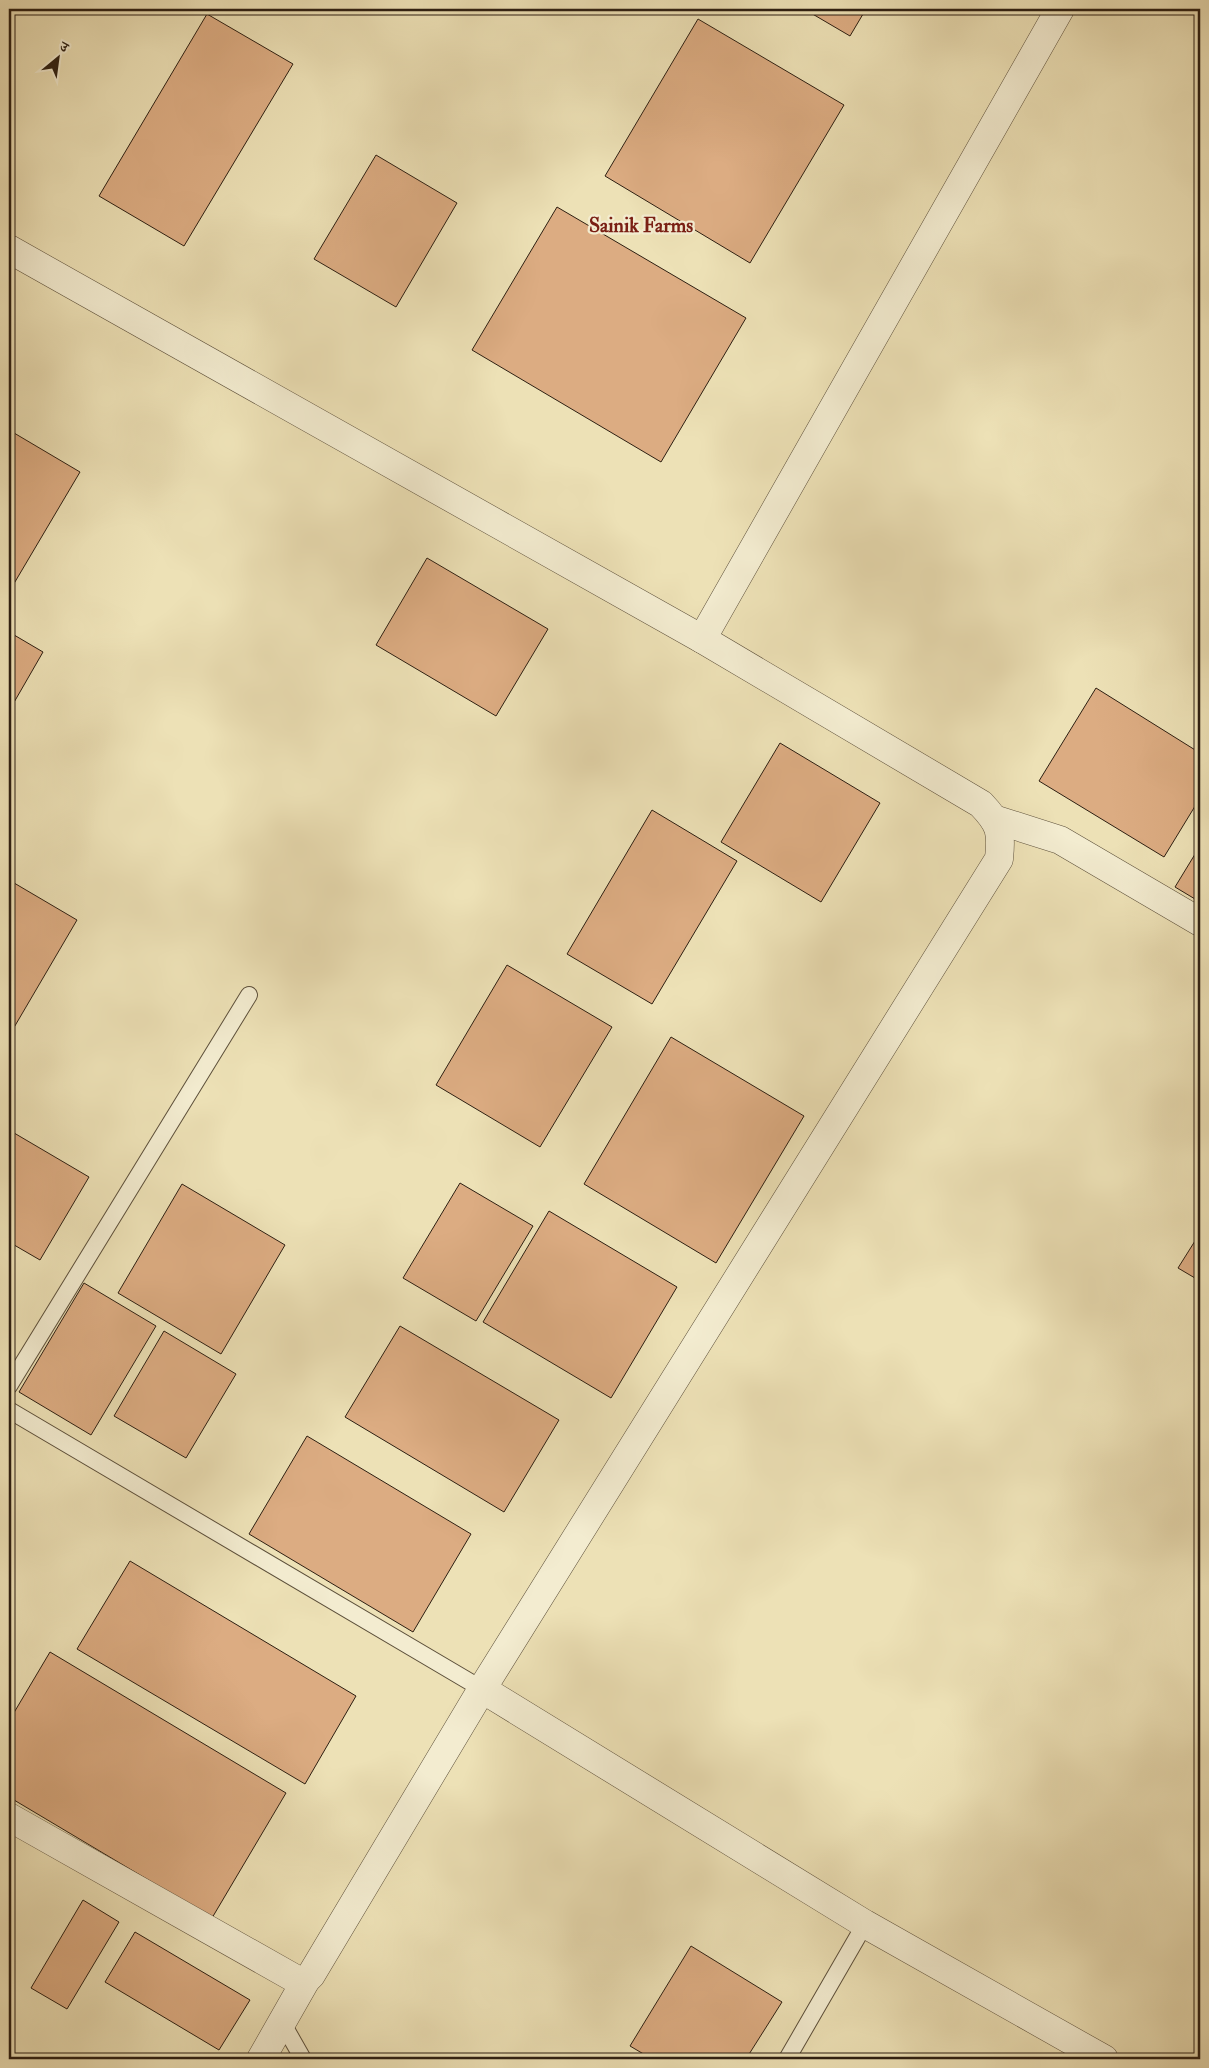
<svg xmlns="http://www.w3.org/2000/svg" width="1209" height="2068" viewBox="0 0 1209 2068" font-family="'IM FELL Double Pica','Noto Serif Devanagari',serif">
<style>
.building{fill:#dcac82;stroke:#2d1f12}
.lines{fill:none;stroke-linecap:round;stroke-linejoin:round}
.lane-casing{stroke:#5d503b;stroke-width:18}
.street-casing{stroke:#5d503b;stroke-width:29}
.lane{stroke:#f3ecd0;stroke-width:16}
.street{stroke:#f3ecd0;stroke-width:28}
.labels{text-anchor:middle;stroke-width:4.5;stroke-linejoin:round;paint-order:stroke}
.district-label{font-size:20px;font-weight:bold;fill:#7a1f14;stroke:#f3ecd0}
</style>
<rect width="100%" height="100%" fill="#ede1b6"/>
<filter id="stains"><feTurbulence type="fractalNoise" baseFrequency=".004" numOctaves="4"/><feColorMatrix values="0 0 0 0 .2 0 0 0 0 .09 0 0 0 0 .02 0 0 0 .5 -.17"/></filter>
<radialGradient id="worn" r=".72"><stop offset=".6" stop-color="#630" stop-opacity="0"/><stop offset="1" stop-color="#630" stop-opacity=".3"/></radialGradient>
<g class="building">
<path d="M804,9H866L850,36Z"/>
<path d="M207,14L293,64L184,246L99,196Z"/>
<path d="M698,19L844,105L750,263L605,176Z"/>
<path d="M376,155L457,203L396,307L314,259Z"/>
<path d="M557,207L746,318L661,462L472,350Z"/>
<path d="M9,430L80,472L9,592Z"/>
<path d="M427,558L548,629L496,716L376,645Z"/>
<path d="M9,632L43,652L9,711Z"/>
<path d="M1096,688L1200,753V798L1164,857L1039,781Z"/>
<path d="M780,743L880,803L821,902L721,842Z"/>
<path d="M652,810L737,861L652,1004L567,954Z"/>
<path d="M1200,846V902L1175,887Z"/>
<path d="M9,880L77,920L9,1036Z"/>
<path d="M507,965L612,1027L540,1147L436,1085Z"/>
<path d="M671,1037L804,1116L716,1263L584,1184Z"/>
<path d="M9,1130L89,1177L40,1260L9,1242Z"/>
<path d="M460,1183L533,1226L476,1321L403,1278Z"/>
<path d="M182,1184L285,1245L221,1354L118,1293Z"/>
<path d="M549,1211L677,1287L611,1398L483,1322Z"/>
<path d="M1200,1233V1281L1178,1268Z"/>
<path d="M84,1283L156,1326L91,1435L19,1392Z"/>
<path d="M400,1326L559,1420L504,1512L345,1417Z"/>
<path d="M164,1331L236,1374L186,1458L114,1416Z"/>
<path d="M307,1436L471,1534L413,1632L249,1534Z"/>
<path d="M130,1561L356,1696L305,1784L77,1649Z"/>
<path d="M50,1652L286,1793L212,1918L9,1797V1721Z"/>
<path d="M83,1900L119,1922L67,2009L31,1988Z"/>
<path d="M135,1932L250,2000L219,2050L105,1982Z"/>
<path d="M691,1946L782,2002L746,2059H652L630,2046Z"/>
</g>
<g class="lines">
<g class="lane-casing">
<g id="lane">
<path d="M9,1386L249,995"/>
<path d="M9,1410L482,1689"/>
<path d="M282,2022L303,2059"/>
<path d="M787,2059L865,1924"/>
</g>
</g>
<g class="street-casing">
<g id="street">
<path d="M9,249L702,639L981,804C1000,824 1002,831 999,859L482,1689L311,1975L306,1980L261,2059"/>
<path d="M702,639L1060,9"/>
<path d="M994,819L1060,840L1200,922"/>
<path d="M482,1689L865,1924L1104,2059"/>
<path d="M9,1817L294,1978L301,1981L306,1980"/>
</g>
</g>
<use href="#lane" class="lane"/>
<use href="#street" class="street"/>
</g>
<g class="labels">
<g class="district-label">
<text x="641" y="232">Sainik Farms</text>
</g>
</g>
<rect width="1209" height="2068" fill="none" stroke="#ede1b6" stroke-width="30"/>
<rect x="10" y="10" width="1189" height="2048" fill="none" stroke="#2d1f12" stroke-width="2.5"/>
<rect x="15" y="15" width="1179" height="2038" fill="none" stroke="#2d1f12"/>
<g transform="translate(58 58) rotate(29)" stroke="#f3ecd0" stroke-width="4" paint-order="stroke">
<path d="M0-4L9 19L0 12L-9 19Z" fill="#2d1f12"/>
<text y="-8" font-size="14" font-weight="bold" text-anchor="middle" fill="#2d1f12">उ</text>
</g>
<rect width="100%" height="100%" filter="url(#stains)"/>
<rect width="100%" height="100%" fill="url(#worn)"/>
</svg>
